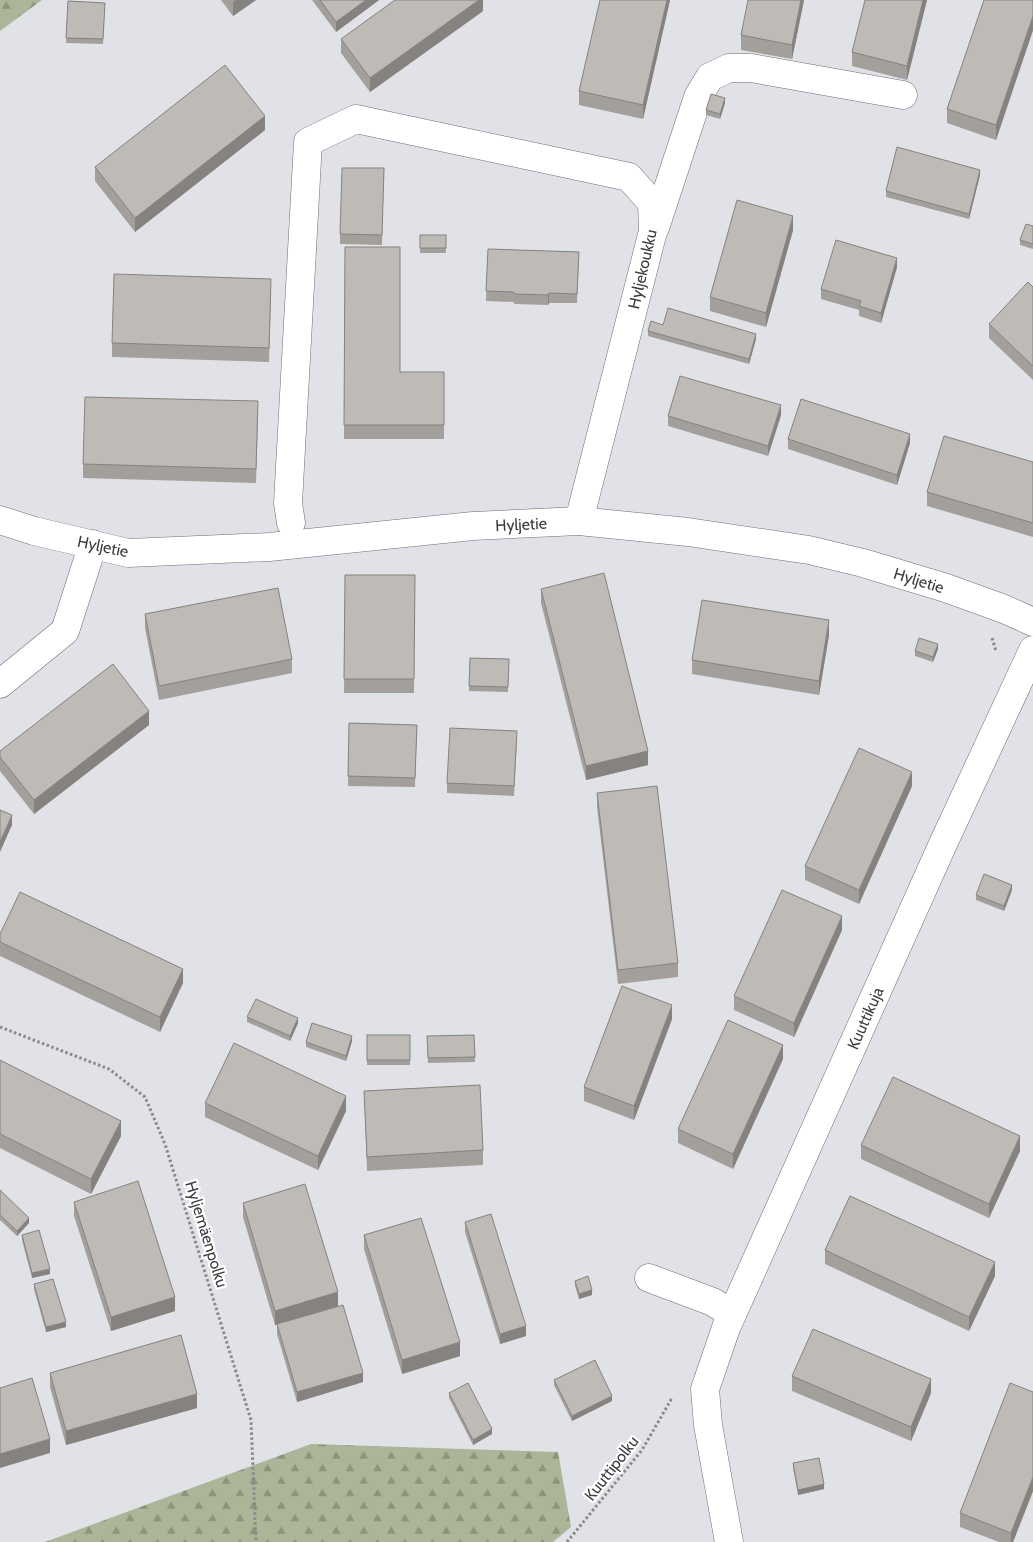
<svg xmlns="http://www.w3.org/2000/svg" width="1033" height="1542" viewBox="0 0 1033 1542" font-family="Cabin,sans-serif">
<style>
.forest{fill:url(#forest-firs)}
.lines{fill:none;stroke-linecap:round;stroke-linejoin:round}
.minor-casing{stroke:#6d6e73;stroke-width:29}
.path{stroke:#88898d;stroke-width:3;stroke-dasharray:2.5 2.5;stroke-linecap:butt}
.minor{stroke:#fff;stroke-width:28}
.wall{fill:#a3a09c}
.shaded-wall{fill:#85827f}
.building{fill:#bebab5;stroke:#85827f}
.labels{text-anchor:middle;stroke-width:4.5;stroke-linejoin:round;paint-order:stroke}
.street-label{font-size:16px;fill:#3a3b3d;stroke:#fff}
</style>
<defs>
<pattern id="forest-firs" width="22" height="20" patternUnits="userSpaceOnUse" patternTransform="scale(1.25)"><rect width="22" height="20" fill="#abb597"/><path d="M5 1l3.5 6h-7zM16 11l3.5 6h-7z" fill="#8c947c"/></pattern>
</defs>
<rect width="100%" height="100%" fill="#e1e2e8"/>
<g class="forest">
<path d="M0,0H42L0,31Z"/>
<path d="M311,1444L558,1452L571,1527L553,1542H45Z"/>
</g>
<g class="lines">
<g class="minor-casing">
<g id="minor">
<path d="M655,228L698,97L710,77L729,68H751L903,95"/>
<path d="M0,520L34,531L128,553L269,547L473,526L579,521L688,532L809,550L863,563L946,588L1004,609L1033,622"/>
<path d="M291,523L288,503L308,142L356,119L629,177L652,203L653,231L579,521"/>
<path d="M0,684L65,631L93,544"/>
<path d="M649,1278L713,1302L732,1314"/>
<path d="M729,1542L708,1425L705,1389L726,1328L942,846L1033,650"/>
</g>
</g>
<g class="path">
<path d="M992,638L996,651"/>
<path d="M0,1027L109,1069L145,1097L165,1144L251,1420L256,1542"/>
<path d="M567,1542L642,1450L672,1398"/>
</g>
<use href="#minor" class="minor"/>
</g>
<g class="wall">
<path d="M221,0H256L233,16Z"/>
<path d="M312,0H379L336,32Z"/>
<path d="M483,0V11L370,92L341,53V39Z"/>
<path d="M670,0L643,119L579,105V91Z"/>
<path d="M804,0L792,59L741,50V35Z"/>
<path d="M927,0L907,80L852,66V52Z"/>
<path d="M1033,0V30L996,140L947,123V109Z"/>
<path d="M68,1L105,3L103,44L66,43Z"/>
<path d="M725,103L720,119L706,115V110Z"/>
<path d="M265,130L135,232L95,181V167Z"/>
<path d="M384,168L382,245L340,244V234Z"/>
<path d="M980,175L969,219L886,197V191Z"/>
<path d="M1033,226V249L1020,245V240Z"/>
<path d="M793,230L766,327L710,311V297Z"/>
<rect x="420" y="235" width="26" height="18"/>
<path d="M345,247L400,372H444V439H344Z"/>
<path d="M488,249L579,252L577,303H549L548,305L515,304L513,302L486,301Z"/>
<path d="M897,267L881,323L859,316V310L821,299V289Z"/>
<path d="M1033,287V380L989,338V324Z"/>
<path d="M271,293L269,362L112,357V343Z"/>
<path d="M663,325L756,339L749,364L648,336V331Z"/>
<path d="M781,415L768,456L668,426V416Z"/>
<path d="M258,416L256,483L83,478V464Z"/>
<path d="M788,439L910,443L897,485L788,449Z"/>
<path d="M1033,462V537L927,506V492Z"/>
<path d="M345,575H415L414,693H344Z"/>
<path d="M541,589L648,765L586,780L541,603Z"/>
<path d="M145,614L292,659V673L159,700L145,628Z"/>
<path d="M829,635L819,695L692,674V660Z"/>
<path d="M938,649L933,662L915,656V651Z"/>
<path d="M470,658L509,659L508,692L469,691Z"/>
<path d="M349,723L417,725L415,787L348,786Z"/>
<path d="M149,725L34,814L0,771V751Z"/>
<path d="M517,740L514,796L447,793V783Z"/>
<path d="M912,786L859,904L805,880V866Z"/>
<path d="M597,793L678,963V977L618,984L597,807Z"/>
<path d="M1012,890L1004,911L976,900V895Z"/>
<path d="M842,930L794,1037L734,1010V996Z"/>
<path d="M0,934L183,983L160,1032L0,956Z"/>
<path d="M247,1017L298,1023L290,1041L247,1022Z"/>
<path d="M672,1019L634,1120L584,1101V1087Z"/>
<rect x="367" y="1035" width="43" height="30"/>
<path d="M474,1035L475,1062L428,1063L427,1036Z"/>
<path d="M352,1041L346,1061L306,1047V1042Z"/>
<path d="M783,1059L733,1169L678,1143V1129Z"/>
<path d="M0,1060L121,1136L91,1194L0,1148Z"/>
<path d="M364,1091L483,1150V1165L367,1171Z"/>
<path d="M205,1103L346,1111L318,1170L205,1117Z"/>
<path d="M861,1145L1020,1151L989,1218L861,1159Z"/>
<path d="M0,1190L29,1223L17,1236L0,1220Z"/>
<path d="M74,1202L175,1311L111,1331L74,1216Z"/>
<path d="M243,1203L338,1306L275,1325L243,1217Z"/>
<path d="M465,1222L526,1336L500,1344L465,1232Z"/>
<path d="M22,1235L50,1274L32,1278L22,1240Z"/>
<path d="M364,1235L460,1356L402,1374L364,1249Z"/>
<path d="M825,1250L995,1276L969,1331L825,1264Z"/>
<path d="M575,1281L592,1295L579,1299L575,1286Z"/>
<path d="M34,1284L66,1327L46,1332L34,1289Z"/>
<path d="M277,1324L363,1382L297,1402L277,1334Z"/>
<path d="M50,1373L197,1408L66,1445L50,1387Z"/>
<path d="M792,1376L931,1393L911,1441L792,1391Z"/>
<path d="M554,1380L612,1401L572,1421L554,1385Z"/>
<path d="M1033,1392V1491L1013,1542H999L960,1527V1513Z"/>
<path d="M449,1393L492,1434L473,1445L449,1398Z"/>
<path d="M793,1463L824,1489L798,1495L793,1468Z"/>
</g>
<g class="shaded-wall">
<path d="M236,0H256L233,16V2Z"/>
<path d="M366,0H379L336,32V22Z"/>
<path d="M479,0H483V11L370,92V78Z"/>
<path d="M667,0H670L643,119V105Z"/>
<path d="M801,0H804L792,59V45Z"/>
<path d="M923,0H927L907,80V66Z"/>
<path d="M1033,16V30L996,140V125Z"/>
<path d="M725,98V103L720,119V114Z"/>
<path d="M265,116V130L135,232V218Z"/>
<path d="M980,170V175L969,219V214Z"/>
<path d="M793,216V230L766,327V313Z"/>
<path d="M897,258V267L881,323V313Z"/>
<path d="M549,293V303L548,305V295Z"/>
<path d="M756,334V339L749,364V359Z"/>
<path d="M781,405V415L768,456V446Z"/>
<path d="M910,434V443L897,485V475Z"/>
<path d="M829,620V635L819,695V681Z"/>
<path d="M938,644V649L933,662V657Z"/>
<path d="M149,711V725L34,814V800Z"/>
<path d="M648,751V765L586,780V766Z"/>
<path d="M912,772V786L859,904V890Z"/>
<path d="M12,815V825L0,852V842Z"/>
<path d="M1012,885V890L1004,911V906Z"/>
<path d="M842,916V930L794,1037V1023Z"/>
<path d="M183,969V983L160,1032V1017Z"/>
<path d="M672,1005V1019L634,1120V1106Z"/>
<path d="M298,1018V1023L290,1041V1036Z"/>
<path d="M352,1036V1041L346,1061V1056Z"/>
<path d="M783,1045V1059L733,1169V1154Z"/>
<path d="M346,1096V1111L318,1170V1156Z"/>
<path d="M121,1121V1136L91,1194V1179Z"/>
<path d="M1020,1136V1151L989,1218V1204Z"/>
<path d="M29,1218V1223L17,1236V1231Z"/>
<path d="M995,1262V1276L969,1331V1317Z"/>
<path d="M50,1269V1274L32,1278V1273Z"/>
<path d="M592,1290V1295L579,1299V1294Z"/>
<path d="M338,1292V1306L275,1325V1311Z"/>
<path d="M175,1297V1311L111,1331V1317Z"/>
<path d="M66,1322V1327L46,1332V1327Z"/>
<path d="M526,1326V1336L500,1344V1334Z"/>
<path d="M460,1342V1356L402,1374V1360Z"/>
<path d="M363,1373V1382L297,1402V1392Z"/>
<path d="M931,1379V1393L911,1441V1427Z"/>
<path d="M197,1394V1408L66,1445V1431Z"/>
<path d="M612,1396V1401L572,1421V1416Z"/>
<path d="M492,1429V1434L473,1445V1440Z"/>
<path d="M50,1439V1453L0,1468V1454Z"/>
<path d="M1033,1477V1491L1013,1542H1011V1533Z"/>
<path d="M824,1484V1489L798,1495V1490Z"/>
</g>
<g class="building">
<path d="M320,0H366L336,22Z"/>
<path d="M395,0H479L370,78L341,39Z"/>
<path d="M600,0H667L643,105L579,91Z"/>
<path d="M748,0H801L792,45L741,35Z"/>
<path d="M865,0H923L907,66L852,52Z"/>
<path d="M984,0H1033V16L996,125L947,109Z"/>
<path d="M68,1L105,3L103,39L66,38Z"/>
<path d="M225,65L265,116L135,218L95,167Z"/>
<path d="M711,94L725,98L720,114L706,110Z"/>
<path d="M897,147L980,170L969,214L886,191Z"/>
<path d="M342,168H384L382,235L340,234Z"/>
<path d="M737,200L793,216L766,313L710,297Z"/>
<path d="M1026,224L1033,226V244L1020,240Z"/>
<rect x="420" y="235" width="26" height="13"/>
<path d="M836,240L897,258L881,313L859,306L861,301L821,289Z"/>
<path d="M345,247H400V372H444V425H344Z"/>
<path d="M488,249L579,252L577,294L549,293L548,295L515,294L513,292L486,291Z"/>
<path d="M114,274L271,279L269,348L112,343Z"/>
<path d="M1028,282L1033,287V366L989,324Z"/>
<path d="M668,308L756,334L749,359L648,331L651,321L663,325Z"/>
<path d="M680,376L781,405L768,446L668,416Z"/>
<path d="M85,397L258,401L256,469L83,464Z"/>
<path d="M801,399L910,434L897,475L788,439Z"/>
<path d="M944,436L1033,462V523L927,492Z"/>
<path d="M604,573L648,751L586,766L541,589Z"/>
<path d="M345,575H415L414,679H344Z"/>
<path d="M278,588L292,659L159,686L145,614Z"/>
<path d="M702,600L829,620L819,681L692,660Z"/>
<path d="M919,638L938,644L933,657L915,651Z"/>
<path d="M470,658L509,659L508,687L469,686Z"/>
<path d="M113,664L149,711L34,800L0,757V751Z"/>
<path d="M349,723L417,725L415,778L348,776Z"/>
<path d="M450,728L517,731L514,786L447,783Z"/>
<path d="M859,748L912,772L859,890L805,866Z"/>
<path d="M657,786L678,963L618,970L597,793Z"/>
<path d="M0,810L12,815L0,842Z"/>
<path d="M984,874L1012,885L1004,906L976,895Z"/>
<path d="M782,890L842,916L794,1023L734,996Z"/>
<path d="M20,892L183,969L160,1017L0,942V934Z"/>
<path d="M622,986L672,1005L634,1106L584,1087Z"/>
<path d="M256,999L298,1018L290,1036L247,1017Z"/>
<path d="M728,1020L783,1045L733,1154L678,1129Z"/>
<path d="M312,1023L352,1036L346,1056L306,1042Z"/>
<rect x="367" y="1035" width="43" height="25"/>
<path d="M474,1035L475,1057L428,1058L427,1036Z"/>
<path d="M234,1043L346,1096L318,1156L205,1103Z"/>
<path d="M0,1060L121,1121L91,1179L0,1134Z"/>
<path d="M893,1077L1020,1136L989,1204L861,1145Z"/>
<path d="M480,1085L483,1150L367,1157L364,1091Z"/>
<path d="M138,1181L175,1297L111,1317L74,1202Z"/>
<path d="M305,1184L338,1292L275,1311L243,1203Z"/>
<path d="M0,1190L29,1218L17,1231L0,1215Z"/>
<path d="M850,1196L995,1262L969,1317L825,1250Z"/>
<path d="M491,1214L526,1326L500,1334L465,1222Z"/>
<path d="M421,1218L460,1342L402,1360L364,1235Z"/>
<path d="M39,1230L50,1269L32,1273L22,1235Z"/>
<path d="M588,1276L592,1290L579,1294L575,1281Z"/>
<path d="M53,1279L66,1322L46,1327L34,1284Z"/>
<path d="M343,1305L363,1373L297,1392L277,1324Z"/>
<path d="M813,1329L931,1379L911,1427L792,1376Z"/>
<path d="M181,1335L197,1394L66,1431L50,1373Z"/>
<path d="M595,1360L612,1396L572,1416L554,1380Z"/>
<path d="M32,1378L50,1439L0,1454V1388Z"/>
<path d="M468,1383L492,1429L473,1440L449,1393Z"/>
<path d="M1010,1383L1033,1392V1477L1011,1533L960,1513Z"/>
<path d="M819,1458L824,1484L798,1490L793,1463Z"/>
</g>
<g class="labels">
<g class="street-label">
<text transform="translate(642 269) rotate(-77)" y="6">Hyljekoukku</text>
<text transform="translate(521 524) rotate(-3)" y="6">Hyljetie</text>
<text transform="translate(103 546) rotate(12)" y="6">Hyljetie</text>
<text transform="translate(919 580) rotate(17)" y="6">Hyljetie</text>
<text transform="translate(865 1018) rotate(-66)" y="6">Kuuttikuja</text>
<text transform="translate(207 1234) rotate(73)" y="6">Hyljemäenpolku</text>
<text transform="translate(611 1468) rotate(-52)" y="6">Kuuttipolku</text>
</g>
</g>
</svg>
